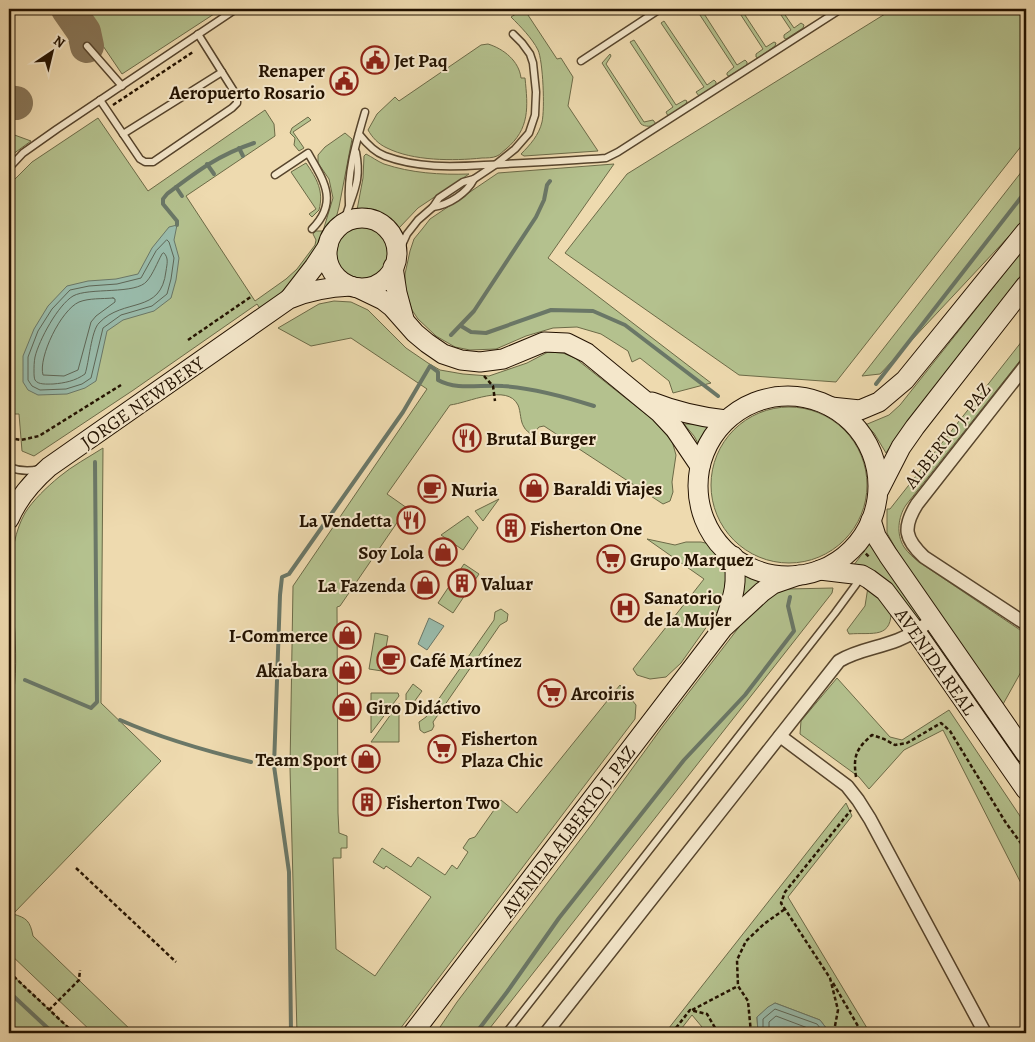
<svg xmlns="http://www.w3.org/2000/svg" width="1035" height="1042" viewBox="0 0 1035 1042" font-family="Alegreya,serif">
<style>
.green{fill:#b4c18e;stroke:#6c6a47}
.water{fill:#99bbab;stroke:#6a7767}
.lines{fill:none;stroke-linecap:round;stroke-linejoin:round}
.shore{stroke:#5e6656;stroke-width:1}
.stream{stroke:#6a7767;stroke-width:4}
.taxiway{stroke:#887658;stroke-width:34}
.lane-casing{stroke:#56442c;stroke-width:9}
.street-casing{stroke:#56442c;stroke-width:15}
.secondary-casing{stroke:#231200;stroke-width:21}
.path{stroke:#231200;stroke-width:2.5;stroke-dasharray:4 2.5;stroke-linecap:butt}
.lane{stroke:#f4e7cb;stroke-width:6}
.street{stroke:#f4e7cb;stroke-width:12}
.secondary{stroke:#f4e7cb;stroke-width:19}
.labels{text-anchor:middle;stroke-width:4;stroke-linejoin:round;paint-order:stroke}
.poi-label{font-size:19px;font-weight:bold;fill:#231200;stroke:#f4e7cb;text-anchor:start}
.street-label{font-size:19px;fill:#231200;stroke:#f4e7cb}
</style>
<rect width="100%" height="100%" fill="#eedaaf"/>
<filter id="stains"><feTurbulence type="fractalNoise" baseFrequency=".004" numOctaves="4"/><feColorMatrix values="0 0 0 0 .2 0 0 0 0 .09 0 0 0 0 .02 0 0 0 .5 -.17"/></filter>
<radialGradient id="worn" r=".72"><stop offset=".6" stop-color="#630" stop-opacity="0"/><stop offset="1" stop-color="#630" stop-opacity=".3"/></radialGradient>
<g class="green">
<path d="M78,9H210L214,14L122,74Z"/>
<path d="M524,9H531L526,12L557,59L561,58L573,77L568,106L598,151L524,156L521,154C530,145 539,135 542,122C545,109 543,61 538,50C532,38 520,26 511,17Z"/>
<path d="M696,9H701L737,65L745,60L747,62V65L729,76L727,75V73L734,67Z"/>
<path d="M737,9H741L766,47L774,42L776,43L775,46L758,58L756,57V54L763,49Z"/>
<path d="M777,9H781L794,28L801,23L804,25L803,28L786,39L784,38V35L791,30Z"/>
<path d="M893,9H1026V140L836,382L739,375L565,253L627,174Z"/>
<path d="M664,21L707,85L714,80L716,82V85L699,96L696,92L704,87L661,23Z"/>
<path d="M634,40L676,105L685,100L687,101L686,104L668,116L666,112L673,107L630,42Z"/>
<path d="M488,44C504,49 519,61 521,78H525C528,107 530,129 506,149C503,151 500,155 497,156C493,158 486,158 482,158C453,161 413,161 387,148C378,144 372,137 368,130L377,114L395,97L399,101L481,45Z"/>
<path d="M610,54L611,56L606,64L644,122L653,120L656,124C652,127 645,127 641,124L602,63Z"/>
<path d="M265,110L274,124L275,136L186,196L255,301L286,279L297,269L315,245L316,240L313,234L315,231H323L333,198L329,179L318,163V155L325,147L345,133L352,139L339,207L335,222L324,243L285,293L261,310L257,304L132,391L34,456L22,451L19,414H9V186L10,184L32,162L98,118L148,191Z"/>
<path d="M308,117L311,120L293,132L304,148L299,151L294,145L295,138L290,133L292,128Z"/>
<path d="M9,133L31,141L9,157Z"/>
<path d="M366,154C372,157 377,161 384,164C411,173 440,175 469,174L418,208L399,228C388,214 375,209 357,210L363,178L364,156Z"/>
<path d="M306,163C317,179 324,191 319,210L312,217L309,214L316,209L291,172Z"/>
<path d="M614,164L548,258L711,383L673,393L669,381L640,358L632,362L628,351L601,334L577,327L553,328L526,336L496,349L470,350L455,347L436,336L418,319L412,310L405,288V274L410,251L414,239L423,228L430,219L498,173Z"/>
<path d="M1026,166V218L880,374L862,376Z"/>
<circle cx="361" cy="252" r="27"/>
<path d="M1026,246V269L899,433L886,453L874,433L865,425L889,415L900,405Z"/>
<path d="M334,301L351,302L368,310L406,348L428,363L440,370L463,374L489,376L527,363L548,352L563,353L575,358L652,419L672,441L676,455L672,482L673,492L670,501L663,504L544,426L539,427L532,435C530,433 525,430 524,427C520,421 521,412 518,405C507,383 468,403 450,405L387,494L407,508L340,606L337,607L338,813L339,833L347,836V848H341V858H333L336,949L375,976L431,897L386,866L384,869L373,862L382,848L411,867L418,857L445,875L452,865L457,869L468,852L463,848L469,839L475,837L501,800L517,813L620,685L636,705L635,719L397,1033H297L290,768L293,586L427,389L351,338L311,346L278,328L319,304Z"/>
<path d="M1026,336V353L906,505C898,517 896,534 904,547C908,553 914,558 919,562L1026,634V663L1002,706L900,556L887,533V509H890Z"/>
<circle cx="789" cy="485" r="78"/>
<path d="M684,424H712L699,445L694,436Z"/>
<path d="M103,448L101,703L161,761L13,914C27,918 30,921 33,936L134,1033H93L9,953V713C17,687 16,660 15,633C12,595 5,549 25,513C33,500 47,487 59,477C72,466 89,457 103,448Z"/>
<path d="M499,499L483,521L475,511Z"/>
<path d="M468,516L478,528L463,550L441,535Z"/>
<path d="M647,539L675,545L686,542H701L714,545L723,555L730,570L722,605L681,663L666,677L650,679L637,675L633,669L704,579Z"/>
<path d="M873,540L925,616L914,623L853,566Z"/>
<path d="M464,564L479,574L453,613L438,603Z"/>
<path d="M744,570L762,579V584L735,608Z"/>
<path d="M868,587L891,607C893,640 873,632 849,634L847,630L865,606Z"/>
<path d="M833,588L832,593L486,1033H436L457,1002L592,824L663,726L746,618L770,596L787,589Z"/>
<path d="M501,609L508,614L507,621L500,625L433,722L434,726L432,730L424,733L420,730L419,722L426,717L494,620L495,612Z"/>
<path d="M933,631L1026,761V781L927,634Z"/>
<path d="M375,633L388,636L382,671L369,669Z"/>
<path d="M837,678L890,737L902,740L949,710L1026,825V893L943,730L904,750L869,789L859,777L800,734L801,721Z"/>
<path d="M413,684L422,691L406,713V694Z"/>
<path d="M371,693H398L399,696L371,733Z"/>
<path d="M399,703V742H371Z"/>
<path d="M846,803L852,816L788,897L870,1033H830L820,1020L775,1003L757,1017L758,1033H707L692,1015L678,1033H665Z"/>
<path d="M9,972L74,1033H9Z"/>
</g>
<g class="water">
<path d="M177,225L174,240L179,258L176,280L171,298L154,311L123,320L107,331L96,381L85,388L67,394L38,395L28,390L23,382V356L34,329L48,306L67,286L88,281L116,279L138,274L152,248L169,227Z"/>
<path d="M429,618L444,626L427,650L418,644Z"/>
<path d="M775,1003L820,1020L830,1033H758L757,1017L768,1007Z"/>
</g>
<g class="lines">
<g class="shore">
<path d="M167,240L169,242L174,258L171,279L167,294L152,306L121,315L103,328L91,378L82,384L66,389L40,390L32,386L28,380V357L38,331L52,309L70,290L89,286L117,284L141,278L156,251Z"/>
<path d="M164,253C169,258 167,264 166,271C161,315 124,297 99,323C91,331 89,363 85,374C75,381 65,383 53,384C47,384 38,385 35,380C34,378 34,374 34,372C34,367 34,362 35,357C39,340 58,305 73,296C89,287 136,295 147,281C153,274 157,263 162,254Z"/>
<path d="M113,298L115,299V302L96,316L91,322L78,370L64,376L43,375C38,357 61,310 79,302C89,298 102,299 113,298Z"/>
<path d="M763,1033V1019L775,1009L817,1024L824,1033"/>
<path d="M769,1033V1022L776,1016L813,1030L816,1033"/>
</g>
<g class="stream">
<path d="M239,148L243,156"/>
<path d="M207,164L214,174"/>
<path d="M176,187L182,196"/>
<path d="M177,225V221L163,204V199L167,194C196,172 218,155 254,143"/>
<path d="M461,326L471,332L486,333L551,310L593,311L625,325L718,396"/>
<path d="M451,335L474,311L536,217L544,200L547,185L550,181"/>
<path d="M876,384L1026,191"/>
<path d="M25,680L91,708L97,702L95,462"/>
<path d="M120,720C163,739 206,751 251,762"/>
<path d="M9,992L53,1033"/>
<path d="M291,1033L289,872L274,766L280,595L282,577L289,574L403,412L430,366L438,372V380C457,391 482,384 503,386C532,388 566,397 594,406"/>
<path d="M476,1033L507,992L559,918L684,760L745,695L794,631L788,606L790,597"/>
</g>
<g class="taxiway">
<path d="M68,9L84,32L87,46"/>
<path d="M9,102L16,103"/>
</g>
<g class="lane-casing">
<g id="lane">
<path d="M87,46L122,86"/>
<path d="M581,61L660,9"/>
<path d="M100,100L140,159L145,162H153L232,108L237,103V96L198,34"/>
<path d="M123,134L222,72"/>
<path d="M359,134C366,143 374,152 385,156C417,168 451,167 484,165C525,163 566,161 606,158L618,152L841,9"/>
<path d="M9,168L23,153L57,129L236,9"/>
<path d="M275,175L308,153C324,181 339,202 312,229"/>
<path d="M349,204C347,172 356,143 365,112"/>
<path d="M433,207C449,205 467,193 474,179"/>
<path d="M344,222C352,193 362,183 356,152"/>
<path d="M396,258L407,234L418,220L433,207L439,198L463,182L474,179L495,165L515,149L529,133L535,115L536,92L533,63L530,54L522,43L513,34"/>
<path d="M9,467C19,471 28,472 39,469"/>
<path d="M506,1033L835,613L860,579"/>
</g>
</g>
<g class="street-casing">
<g id="street">
<path d="M1026,365L917,504C902,528 905,539 924,557L1026,624"/>
<path d="M780,736L847,786L858,800L870,819L985,1033"/>
<path d="M546,1033L839,661C857,650 878,648 898,640C911,635 921,628 932,620"/>
</g>
</g>
<g class="secondary-casing">
<g id="secondary">
<circle cx="362" cy="253" r="35"/>
<path d="M393,267L397,293L404,319"/>
<path d="M358,288L383,300L392,307L415,333L427,343L443,354L461,360L480,362L503,359L544,342L567,343L587,353L660,413L675,429L700,466"/>
<path d="M290,298L314,267L328,246"/>
<circle cx="788" cy="486" r="90"/>
<path d="M652,402C677,412 700,417 726,420"/>
<path d="M831,407L860,410L879,402L905,380L1026,231"/>
<path d="M879,490L901,447L915,427L1026,285"/>
<path d="M9,519C18,498 32,482 49,467L289,299C310,290 328,287 351,286"/>
<path d="M871,520L876,536L888,555L1026,754"/>
<path d="M820,570L862,575L869,579L885,591L916,632L1026,790"/>
<path d="M723,627C732,600 739,585 733,556"/>
<path d="M413,1033L723,628L762,592L773,584L799,575"/>
</g>
</g>
<g class="path">
<path d="M113,105L193,52"/>
<path d="M188,340L252,296"/>
<path d="M484,376L493,386L495,401"/>
<path d="M9,438L21,440L39,436L121,385"/>
<path d="M857,544L870,558"/>
<path d="M856,777C853,756 856,749 872,735L884,739L895,745L907,743L941,723L950,731L1006,823L1026,850"/>
<path d="M76,868L176,962"/>
<path d="M9,972L74,1033"/>
<path d="M833,983L862,1033"/>
<path d="M49,1010L79,980L80,970"/>
<path d="M692,1010L738,986"/>
<path d="M835,1026L838,1010L830,978L781,903L785,892L851,810"/>
<path d="M672,1033L690,1010L707,1014L718,1033"/>
<path d="M751,1033L748,1001L738,986L737,960L746,941L764,924L785,909"/>
</g>
<use href="#lane" class="lane"/>
<use href="#street" class="street"/>
<use href="#secondary" class="secondary"/>
</g>
<defs>
<g id="civic-ring" transform="scale(1.4375)"><circle r="9.5" fill="#f4e7cb" stroke="#8f2418" stroke-width="1.5"/><path d="M-.6-6.5H3V-4.5H.6V-3L4-1V1h2V6H-6V1h2V-1L-.6-3ZM-1.2 2.5V6h2.4V2.5Z" fill="#8f2418"/></g>
<g id="restaurant-ring" transform="scale(1.4375)"><circle r="9.5" fill="#f4e7cb" stroke="#8f2418" stroke-width="1.5"/><path d="M-5-6h1v4h1v-4h1v4h1v-4h1v5L-1.5 .5V6h-2V.5L-5-1ZM5-6V6H3V1.5H1.5Q1.5-4 5-6Z" fill="#8f2418"/></g>
<g id="shop-ring" transform="scale(1.4375)"><circle r="9.5" fill="#f4e7cb" stroke="#8f2418" stroke-width="1.5"/><path d="M-5-2.5h2.3a2.7 3.5 0 0 1 5.4 0H5L5.5 6h-11ZM-1.5-2.5h3a1.5 2.3 0 0 0-3 0Z" fill="#8f2418"/></g>
<g id="cafe-ring" transform="scale(1.4375)"><circle r="9.5" fill="#f4e7cb" stroke="#8f2418" stroke-width="1.5"/><path d="M-5.5-4.5H6V0H3Q3 3.5 0 3.5H-2.5Q-5.5 3.5-5.5 0ZM3-3.2v2h1.7v-2ZM-6 4.5H4V6H-6Z" fill="#8f2418"/></g>
<g id="building-ring" transform="scale(1.4375)"><circle r="9.5" fill="#f4e7cb" stroke="#8f2418" stroke-width="1.5"/><path d="M-4-6H4V6H1V3H-1V6H-4ZM-2.5-4.3h1.7v1.8h-1.7ZM.8-4.3h1.7v1.8H.8ZM-2.5-1h1.7V.8h-1.7ZM.8-1h1.7V.8H.8Z" fill="#8f2418"/></g>
<g id="supermarket-ring" transform="scale(1.4375)"><circle r="9.5" fill="#f4e7cb" stroke="#8f2418" stroke-width="1.5"/><path d="M-6-5.5h2.5l.6 2H6L4.5 2H-2.5L-4.4-4H-6ZM-1.5 3.2a1.3 1.3 0 1 0 .1 0ZM3 3.2a1.3 1.3 0 1 0 .1 0Z" fill="#8f2418"/></g>
<g id="hospital-ring" transform="scale(1.4375)"><circle r="9.5" fill="#f4e7cb" stroke="#8f2418" stroke-width="1.5"/><path d="M-5-5h3v3.5h4V-5h3V5h-3V1.5h-4V5h-3Z" fill="#8f2418"/></g>
</defs>
<g fill-rule="evenodd">
<use href="#civic-ring" x="375" y="60"/>
<use href="#civic-ring" x="344" y="81"/>
<use href="#restaurant-ring" x="467" y="438"/>
<use href="#shop-ring" x="534" y="488"/>
<use href="#cafe-ring" x="432" y="489"/>
<use href="#restaurant-ring" x="411" y="520"/>
<use href="#building-ring" x="511" y="528"/>
<use href="#shop-ring" x="443" y="552"/>
<use href="#supermarket-ring" x="611" y="559"/>
<use href="#building-ring" x="462" y="583"/>
<use href="#shop-ring" x="425" y="585"/>
<use href="#hospital-ring" x="625" y="608"/>
<use href="#shop-ring" x="347" y="635"/>
<use href="#cafe-ring" x="391" y="660"/>
<use href="#shop-ring" x="347" y="670"/>
<use href="#supermarket-ring" x="552" y="693"/>
<use href="#shop-ring" x="347" y="707"/>
<use href="#supermarket-ring" x="442" y="749"/>
<use href="#shop-ring" x="366" y="759"/>
<use href="#building-ring" x="367" y="802"/>
</g>
<g class="labels">
<g class="poi-label">
<text x="394" y="67">Jet Paq</text>
<text x="325" y="77" text-anchor="end">Renaper<tspan x="325" dy="22">Aeropuerto Rosario</tspan></text>
<text x="486" y="445">Brutal Burger</text>
<text x="553" y="495">Baraldi Viajes</text>
<text x="451" y="496">Nuria</text>
<text x="392" y="527" text-anchor="end">La Vendetta</text>
<text x="530" y="535">Fisherton One</text>
<text x="424" y="559" text-anchor="end">Soy Lola</text>
<text x="630" y="566">Grupo Marquez</text>
<text x="481" y="590">Valuar</text>
<text x="406" y="592" text-anchor="end">La Fazenda</text>
<text x="644" y="604">Sanatorio<tspan x="644" dy="22">de la Mujer</tspan></text>
<text x="328" y="642" text-anchor="end">I-Commerce</text>
<text x="410" y="667">Café Martínez</text>
<text x="328" y="677" text-anchor="end">Akiabara</text>
<text x="571" y="700">Arcoiris</text>
<text x="366" y="714">Giro Didáctivo</text>
<text x="461" y="745">Fisherton<tspan x="461" dy="22">Plaza Chic</tspan></text>
<text x="347" y="766" text-anchor="end">Team Sport</text>
<text x="386" y="809">Fisherton Two</text>
</g>
<g class="street-label">
<text transform="translate(142 402) rotate(-35)" y="7">JORGE NEWBERY</text>
<text transform="translate(947 435) rotate(-52)" y="7">ALBERTO J. PAZ</text>
<text transform="translate(936 661) rotate(55)" y="7">AVENIDA REAL</text>
<text transform="translate(568 831) rotate(-53)" y="7">AVENIDA ALBERTO J. PAZ</text>
</g>
</g>
<rect width="1035" height="1042" fill="none" stroke="#eedaaf" stroke-width="30"/>
<rect x="10" y="10" width="1015" height="1022" fill="none" stroke="#231200" stroke-width="2.5"/>
<rect x="15" y="15" width="1005" height="1012" fill="none" stroke="#231200"/>
<g transform="translate(52 52) rotate(35)" stroke="#f4e7cb" stroke-width="4" paint-order="stroke">
<path d="M0-4L9 19L0 12L-9 19Z" fill="#231200"/>
<text y="-8" font-size="14" font-weight="bold" text-anchor="middle" fill="#231200">N</text>
</g>
<rect width="100%" height="100%" filter="url(#stains)"/>
<rect width="100%" height="100%" fill="url(#worn)"/>
</svg>
